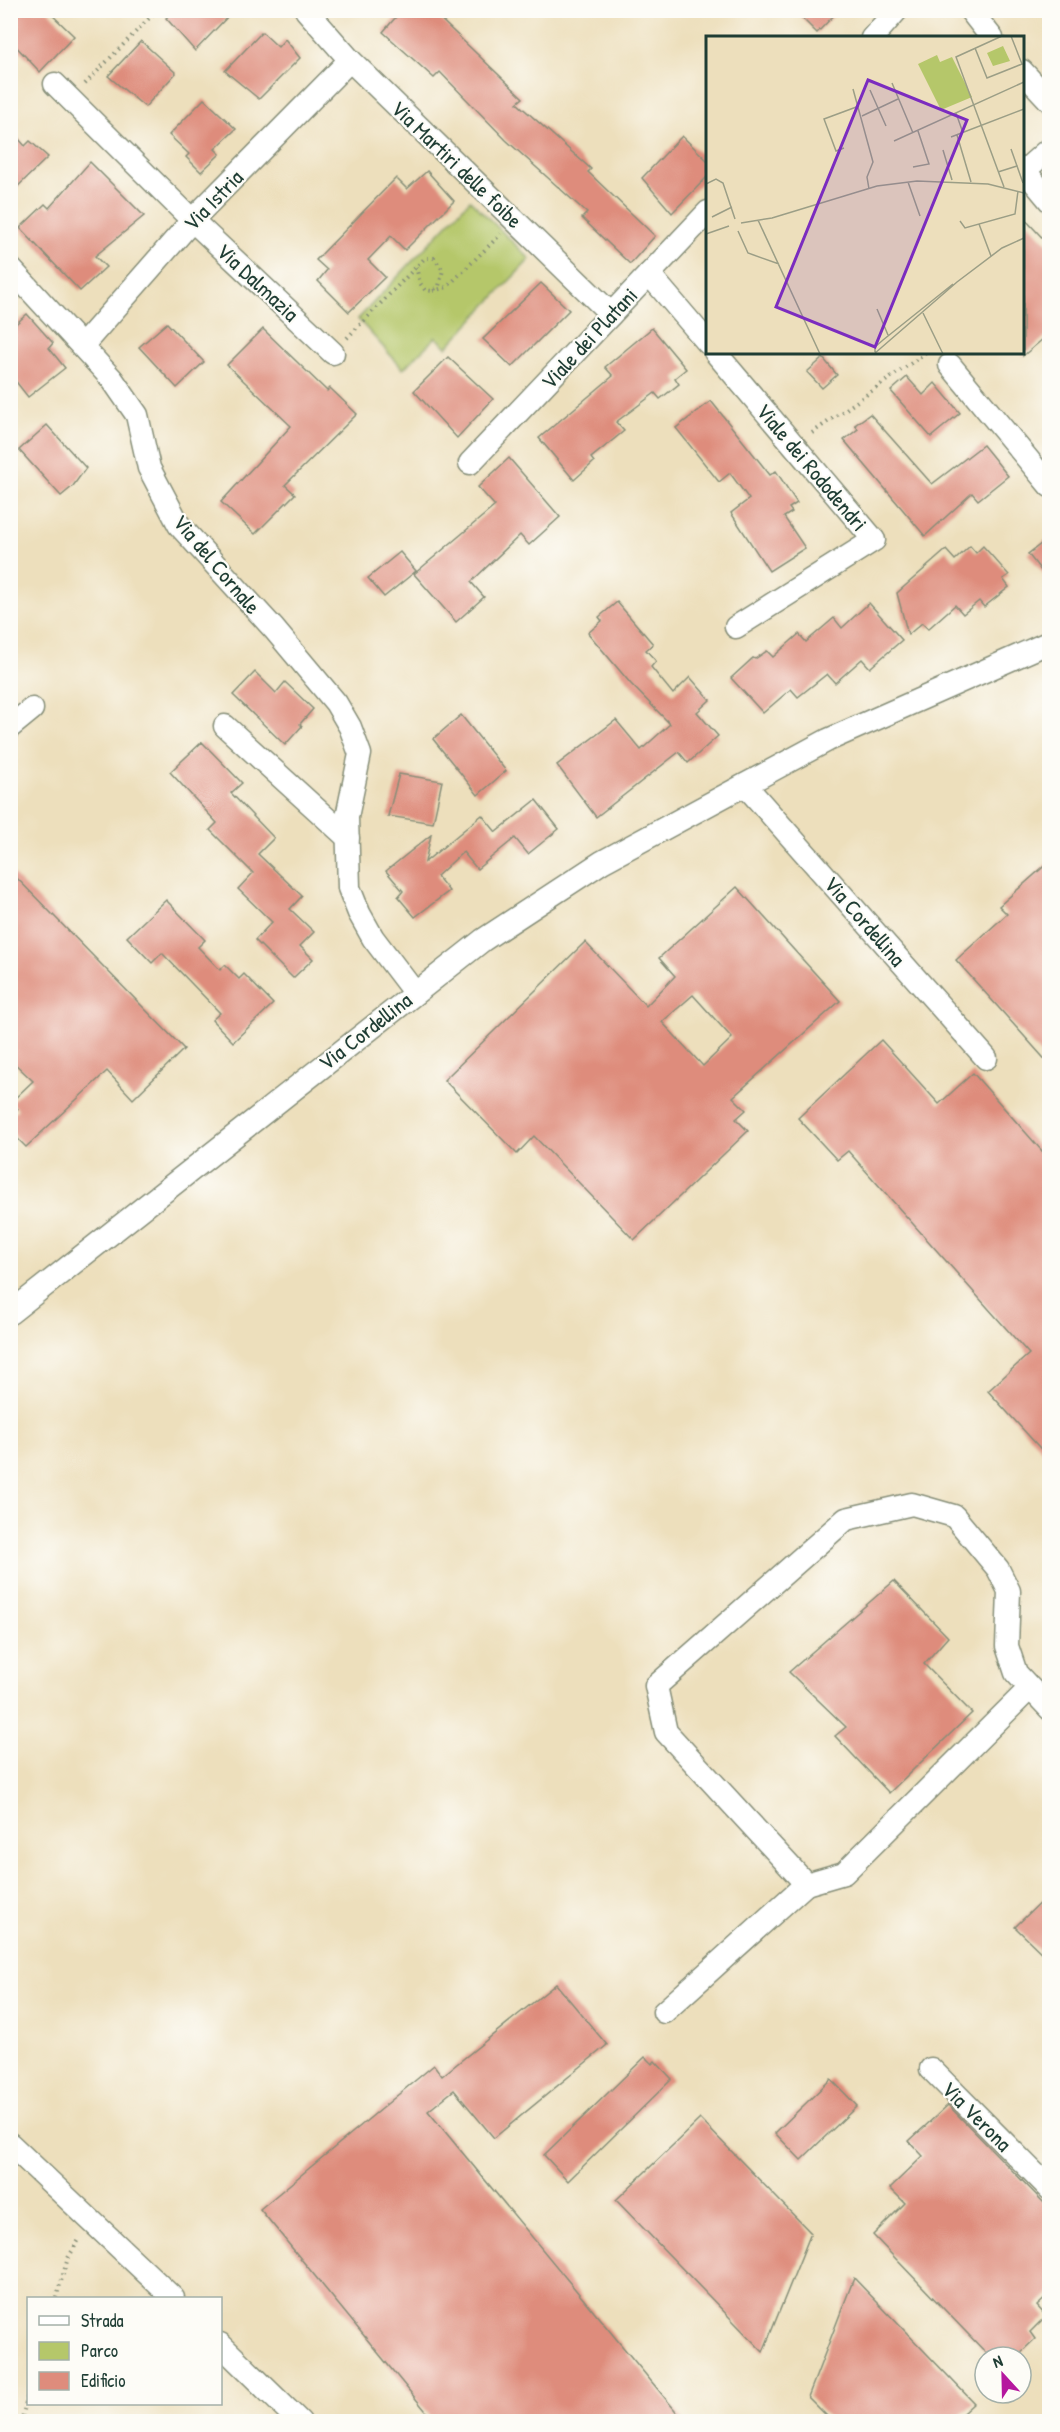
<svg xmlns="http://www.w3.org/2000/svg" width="1060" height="2432" viewBox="0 0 1060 2432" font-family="'Patrick Hand',sans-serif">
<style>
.green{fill:#b5c76a;stroke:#6a824f;stroke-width:1.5}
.building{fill:#de8c7c;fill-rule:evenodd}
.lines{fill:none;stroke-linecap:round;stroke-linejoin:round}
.minor-casing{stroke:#868e78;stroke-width:25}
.path{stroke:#868e78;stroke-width:4;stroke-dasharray:1.5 4.5;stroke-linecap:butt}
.minor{stroke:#fff;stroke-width:22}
.labels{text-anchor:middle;stroke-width:4.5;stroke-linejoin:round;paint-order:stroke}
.street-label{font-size:22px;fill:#1f3d34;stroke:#fdfcf7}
.inset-road{fill:none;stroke:#9b9e86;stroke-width:1.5}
.view{fill:#7b2cbf;fill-opacity:0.15;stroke:#7b2cbf;stroke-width:3}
.inset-edge{fill:none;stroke:#1f3d34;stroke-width:3}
</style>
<rect width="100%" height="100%" fill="#fdfcf7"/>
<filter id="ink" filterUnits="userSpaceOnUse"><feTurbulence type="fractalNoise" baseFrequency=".0167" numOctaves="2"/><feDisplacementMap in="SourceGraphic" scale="12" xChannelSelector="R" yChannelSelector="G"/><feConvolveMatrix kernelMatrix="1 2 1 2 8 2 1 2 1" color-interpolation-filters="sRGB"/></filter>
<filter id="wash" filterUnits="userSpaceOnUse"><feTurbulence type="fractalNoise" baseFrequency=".008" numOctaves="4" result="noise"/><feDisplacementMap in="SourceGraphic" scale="24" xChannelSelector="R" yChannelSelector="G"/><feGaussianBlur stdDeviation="1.35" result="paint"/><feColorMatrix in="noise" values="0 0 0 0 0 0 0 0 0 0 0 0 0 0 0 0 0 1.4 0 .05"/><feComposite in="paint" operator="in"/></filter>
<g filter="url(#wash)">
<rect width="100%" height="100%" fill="#eddfbc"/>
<path class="green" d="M470,200L530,259L447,347L436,337L403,369L358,319Z"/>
<g id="blocks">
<g class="building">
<path d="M22,10H47L74,36L40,72L10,40V21Z"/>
<path d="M175,10H234L195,51L166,18Z"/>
<path d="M402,10H431L523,98L517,103L591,169L588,172L655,236L630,264L582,218L587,213L506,140L440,72L434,78L383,32Z"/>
<path d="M794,10H839L817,33Z"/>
<path d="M262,32L278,47L285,39L300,58L259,99L225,71Z"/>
<path d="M141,41L176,73L145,107L108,76Z"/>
<path d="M204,99L236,129L215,149L220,154L201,172L186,157L189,154L169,135Z"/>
<path d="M10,129L25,146L30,141L48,157L10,194Z"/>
<path d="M682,136L708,161V176L672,213L642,178Z"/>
<path d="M90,162L144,216L95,256L106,267L80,291L20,228L45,204L49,208Z"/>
<path d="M427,171L454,201L405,250L391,236L368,260L385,277L349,312L318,281L327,270L316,260L396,178L407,189Z"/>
<path d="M1023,217L1050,246V333L1023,356Z"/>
<path d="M541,283L569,310L512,367L483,339Z"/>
<path d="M27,314L53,343L49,348L65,368L28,397L10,374V329Z"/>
<path d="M167,323L204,362L177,388L139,347Z"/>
<path d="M652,328L686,369L675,378L679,384L660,399L655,393L616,422L624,431L591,458L594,462L574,480L539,438L613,376L605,367Z"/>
<path d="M263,329L327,391L330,388L357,414L285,485L295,494L255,534L221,502L291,426L227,365Z"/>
<path d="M448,357L493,399L457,438L414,391Z"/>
<path d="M823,358L837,375L822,388L807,372Z"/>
<path d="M907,377L923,395L935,383L960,413L931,437L891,391Z"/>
<path d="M711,401L770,475L776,471L797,503L789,508L792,512L784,517L805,548L769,571L731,513L749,499L730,473L719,482L676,428Z"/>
<path d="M870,414L932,484L983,445L1008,476L978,500L972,493L925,536L844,440L858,429L855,425Z"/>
<path d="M47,425L86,468L73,486L61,496L19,450Z"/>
<path d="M509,458L560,517L529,545L520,535L471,582L484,597L456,622L414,574L495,506L478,487Z"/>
<path d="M1050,537V582L1028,554Z"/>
<path d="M970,546L976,553L983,546L1009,575L1003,579L1009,587L984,607L979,601L963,614L955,605L928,629L922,623L908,635L897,593L946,550L955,560Z"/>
<path d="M400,552L416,571L384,597L368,578Z"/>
<path d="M617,602L653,644L646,650L656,661L651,667L673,694L690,677L710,700L697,712L718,736L688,763L679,752L596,817L557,765L616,720L641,750L670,724L631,684L588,633L602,621L599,617Z"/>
<path d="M869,603L902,640L870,668L862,659L835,683L827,674L798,697L791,689L763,713L731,678L753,658L755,659L767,651L773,657L799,634L806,642L834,618L842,628Z"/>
<path d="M255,672L276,693L285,682L313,709L300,724L302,726L285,745L233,695Z"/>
<path d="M461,715L506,771L478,795L433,739Z"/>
<path d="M202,742L242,783L231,793L274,838L258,854L302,896L290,909L314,932L300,946L313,959L293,978L255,940L272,922L238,889L253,873L210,830L217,823L170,772Z"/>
<path d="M399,774L442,781L433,823L388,816Z"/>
<path d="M536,800L559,829L528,854L515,838L477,869L463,852L437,876L449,891L415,917L398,897L403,891L386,871L431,835L425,862L482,815L496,832Z"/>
<path d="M1050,861V1065L956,960L1007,914L999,906Z"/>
<path d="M10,871L184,1049L133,1099L107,1071L26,1147L10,1131V1116L18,1109L11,1102L33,1081L10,1059Z"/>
<path d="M737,887L840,1001L733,1097L746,1110L736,1119L748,1131L634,1240L534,1136L517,1154L444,1080L585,942L646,1006L675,976L659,958ZM693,995L732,1038L703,1066L662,1022Z"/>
<path d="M166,900L205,940L198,947L220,970L225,965L239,979L244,974L273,1004L233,1042L212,1020L220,1013L162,953L152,963L127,937Z"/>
<path d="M881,1040L939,1104L973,1073L1050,1160V1459L988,1391L1029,1354L848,1151L837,1160L798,1118Z"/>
<path d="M894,1581L948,1637L924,1664L972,1713L889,1793L835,1736L846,1727L789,1672Z"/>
<path d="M1050,1893V1961L1015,1927Z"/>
<path d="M556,1984L607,2045L494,2138L454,2090L428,2111L684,2421H434L260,2209L434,2065L442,2076Z"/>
<path d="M645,2057L652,2064L655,2061L672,2079L568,2181L544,2155Z"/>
<path d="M831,2079L857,2106L801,2160L775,2133Z"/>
<path d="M948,2105L1050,2209V2294L1037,2306L1046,2316L1030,2332L1035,2339L1016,2357H990L873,2235L905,2203L890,2188L923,2156L909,2141Z"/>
<path d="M700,2119L811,2233L763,2352L616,2200Z"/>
<path d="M854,2278L974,2403L954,2421H832L808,2397Z"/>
</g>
</g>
</g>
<g filter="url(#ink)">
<use href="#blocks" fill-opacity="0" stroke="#868e78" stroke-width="1.5"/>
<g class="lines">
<g class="minor-casing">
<g id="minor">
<path d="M306,10L350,60L611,314"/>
<path d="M970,10L992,38"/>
<path d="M872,38L897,10"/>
<path d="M1022,71L1050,101"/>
<path d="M55,84L192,220L333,353"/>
<path d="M1025,171L1050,201"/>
<path d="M1022,173L1050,148"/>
<path d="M10,268L112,379L137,415L149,468L179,525L274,629L336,703L350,727L360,754L347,817L349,888L359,913L373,938L414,992"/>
<path d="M649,274L708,343"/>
<path d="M82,346L197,215L350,60"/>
<path d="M715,352L874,540L736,627"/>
<path d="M950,365L1050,486"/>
<path d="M470,463L708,212"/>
<path d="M225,726L348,838"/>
<path d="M10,727L32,709"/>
<path d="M745,785L986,1058"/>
<path d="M10,1313L483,940L602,862L828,740L1050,642"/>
<path d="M1030,1688L844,1873L806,1884L666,1732L656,1686L846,1519L912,1504L954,1516L998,1569L1009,1591L1007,1646L1016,1673L1050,1709"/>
<path d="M664,2012L806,1884"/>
<path d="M931,2069L1050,2189"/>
<path d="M10,2144L173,2298"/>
<path d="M220,2344L300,2422"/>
</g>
</g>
<g class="path">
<path d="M85,84L157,10"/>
<path d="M433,291L447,287L501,234"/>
<path d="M347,338L416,267L425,258H434L443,270L439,286L432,291L425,290L420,283L416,267"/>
<path d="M812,433L927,352"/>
<path d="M56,2298L68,2258L80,2238"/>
<path d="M21,2422L28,2394"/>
</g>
<use href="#minor" class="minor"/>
</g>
</g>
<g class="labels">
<g class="street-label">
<text transform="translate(457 164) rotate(44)" y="8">Via Martiri delle foibe</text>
<text transform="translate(213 200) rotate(-46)" y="8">Via Istria</text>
<text transform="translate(258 282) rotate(43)" y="8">Via Dalmazia</text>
<text transform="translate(589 338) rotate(-47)" y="8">Viale dei Platani</text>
<text transform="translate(812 467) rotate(50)" y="8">Viale dei Rododendri</text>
<text transform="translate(217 564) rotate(50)" y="8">Via del Cornale</text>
<text transform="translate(865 921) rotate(49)" y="8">Via Cordellina</text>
<text transform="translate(365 1031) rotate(-38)" y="8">Via Cordellina</text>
<text transform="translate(977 2116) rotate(45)" y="8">Via Verona</text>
</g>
</g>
<g transform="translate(706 36)">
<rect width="318" height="318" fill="#eddfbc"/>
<path d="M297,10L304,25L287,30L281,17ZM231,19L234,26L246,21L266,61L235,74L212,28Z" fill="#b5c76a"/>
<path class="inset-road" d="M296,0L250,21L298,151M269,12L281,42L316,28L305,0M186,47L207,97M147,53L167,126L161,141L163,153M164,54L180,90M250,77L257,97M156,80L192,63M251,99L265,146M245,101L318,73M188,105L318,46M138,112L130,115L118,83L153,70M305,113L311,130M237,114L246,144M207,131L223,128L212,95M292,136L311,130L317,147M202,146L214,180M0,148L10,143L17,147L29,183M6,181L26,171M52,184L114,318M254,185L259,192L309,178L312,155M35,187L66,182L171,150L211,145L282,148L318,157M273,188L285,220M32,195L42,217L73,228M0,198L23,190M171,273L182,299M217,277L237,318M169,316V311L177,304L247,248M168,318L251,246L296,212L318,202"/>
<path class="view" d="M162,44L261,84L169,311L70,271Z"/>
<rect width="318" height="318" class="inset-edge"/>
</g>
<rect width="1060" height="2432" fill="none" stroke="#fdfcf7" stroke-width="36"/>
<rect x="27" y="2297" width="195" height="108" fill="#fdfcf7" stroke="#a4b0a9" stroke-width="1.5"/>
<rect x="39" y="2316" width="30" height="9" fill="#ffffff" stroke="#a4b0a9" stroke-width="1.5"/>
<text x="81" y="2327" font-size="18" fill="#1f3d34">Strada</text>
<rect x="39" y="2342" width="30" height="18" fill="#b5c76a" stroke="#a4b0a9" stroke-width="1.5"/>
<text x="81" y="2357" font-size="18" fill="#1f3d34">Parco</text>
<rect x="39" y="2372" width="30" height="18" fill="#de8c7c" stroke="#a4b0a9" stroke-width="1.5"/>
<text x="81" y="2387" font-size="18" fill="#1f3d34">Edificio</text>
<g transform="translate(1003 2375) rotate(338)"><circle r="28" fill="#fdfcf7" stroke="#a4b0a9" stroke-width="1.5"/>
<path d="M0-4.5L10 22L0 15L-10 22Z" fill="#b5179e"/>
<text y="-9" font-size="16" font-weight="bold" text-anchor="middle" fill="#1f3d34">N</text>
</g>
</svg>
